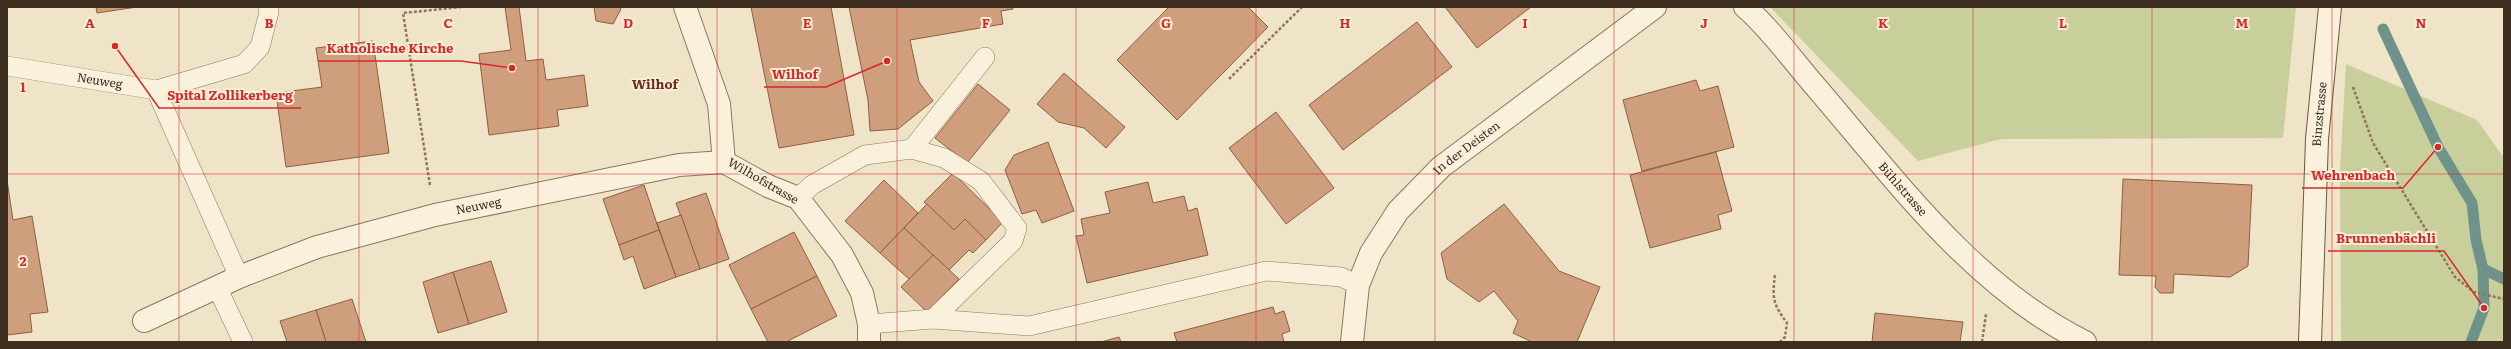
<svg xmlns="http://www.w3.org/2000/svg" width="2511" height="349" viewBox="0 0 2511 349" font-family="Literata,serif">
<style>
.green{fill:#c9cf9b}
.lines{fill:none;stroke-linecap:round;stroke-linejoin:round}
.stream{stroke:#6f938a;stroke-width:11}
.building{fill:#cf9f7d;stroke:#8d5f41}
.lane-casing{stroke:#8d765c;stroke-width:20}
.street-casing{stroke:#8d765c;stroke-width:24}
.secondary-casing{stroke:#6f573f;stroke-width:24}
.path{stroke:#8d765c;stroke-width:2.5;stroke-dasharray:3 2;stroke-linecap:butt}
.lane{stroke:#faf1dc;stroke-width:19}
.street{stroke:#faf1dc;stroke-width:22}
.secondary{stroke:#faf1dc;stroke-width:22}
.grid{fill:none;stroke:#d62828;stroke-width:1;stroke-opacity:0.55}
.labels{text-anchor:middle;stroke-width:4;stroke-linejoin:round;paint-order:stroke}
.street-label{font-size:12px;fill:#3d2e20;stroke:#f7eed8}
.neighbourhood-label{font-size:13px;font-weight:bold;fill:#6b2e1e;stroke:#f7eed8}
.grid-label{font-size:13px;text-anchor:middle;font-weight:bold;fill:#d62828;stroke:#f7eed8;stroke-width:4;stroke-linejoin:round;paint-order:stroke}
.leader{fill:none;stroke:#d62828;stroke-width:1.5}
.callout-dot{fill:#d62828;stroke:#f7eed8;stroke-width:1.5}
.callout-label{font-size:13px;text-anchor:middle;font-weight:bold;fill:#d62828;stroke:#f7eed8;stroke-width:4;stroke-linejoin:round;paint-order:stroke}
</style>
<rect width="100%" height="100%" fill="#f0e4c8"/>
<g class="green">
<path d="M1770,7H2296L2283,138L2001,139L1918,161Z"/>
<path d="M2346,64L2477,120L2504,158V342H2341L2340,169Z"/>
</g>
<g class="lines">
<g class="stream">
<path d="M2383,29L2438,147L2472,203L2476,240L2483,269L2504,279"/>
<path d="M2471,342L2484,308L2483,269"/>
</g>
</g>
<g class="building">
<path d="M96,7H137L97,13Z"/>
<path d="M505,7H519L526,61L543,59L546,80L584,75L588,106L557,110L559,126L489,135L479,54L511,50Z"/>
<path d="M594,7H619L621,9L613,24L596,21Z"/>
<path d="M751,7H831L854,135L779,148Z"/>
<path d="M849,7H1013V9L1001,11L1003,24L910,40L919,82L933,101L898,129L870,131L868,100Z"/>
<path d="M1169,7H1248L1268,27L1177,120L1117,60Z"/>
<path d="M1445,7H1531L1477,48Z"/>
<path d="M1417,22L1452,67L1343,150L1309,105Z"/>
<path d="M373,41L389,153L286,167L276,93L322,87L316,48Z"/>
<path d="M1064,73L1125,127L1106,148L1084,128L1058,122L1037,104Z"/>
<path d="M1696,80L1700,91L1718,86L1734,147L1642,171L1623,100Z"/>
<path d="M978,84L1010,110L967,163L935,138Z"/>
<path d="M1276,112L1334,188L1286,224L1229,148Z"/>
<path d="M1048,142L1074,211L1042,223L1036,210L1022,214L1005,170L1014,155Z"/>
<path d="M1716,152L1732,211L1718,215L1721,229L1650,248L1630,175Z"/>
<path d="M953,173L1003,222L986,240L965,219L954,230L924,202Z"/>
<path d="M2123,179L2252,185L2248,266L2230,277L2174,274L2173,293H2160L2155,287L2156,276L2119,275Z"/>
<path d="M7,180L13,220L32,216L48,312L30,314L32,332L7,335Z"/>
<path d="M884,180L918,213L880,253L845,221Z"/>
<path d="M1148,182L1153,203L1184,196L1188,211L1197,208L1208,255L1087,283L1076,236L1084,235L1081,219L1110,213L1105,192Z"/>
<path d="M644,185L659,230L619,245L603,199Z"/>
<path d="M706,193L729,259L700,269L676,203Z"/>
<path d="M927,204L954,230L965,219L986,240L973,253L969,250L949,270L904,228Z"/>
<path d="M1504,204L1559,271L1600,287L1577,342H1532L1513,333L1518,321L1494,291L1479,302L1447,279L1441,253Z"/>
<path d="M681,215L700,269L676,277L657,223Z"/>
<path d="M904,228L933,255L909,279L880,253Z"/>
<path d="M659,230L676,277L644,289L633,256L624,260L619,245Z"/>
<path d="M794,232L817,276L751,309L729,265Z"/>
<path d="M933,255L959,279L927,312L901,287Z"/>
<path d="M491,261L507,312L469,324L453,272Z"/>
<path d="M453,272L469,324L438,333L423,282Z"/>
<path d="M817,276L837,316L786,342H768L751,309Z"/>
<path d="M352,299L366,342H326L316,310Z"/>
<path d="M1273,307L1275,314L1284,311L1290,331L1282,334L1284,342H1177L1174,333Z"/>
<path d="M316,310L326,342H287L280,321Z"/>
<path d="M1875,313L1963,322L1960,342H1872Z"/>
<path d="M1119,337L1121,342H1101Z"/>
</g>
<g class="lines">
<g class="lane-casing">
<g id="lane">
<path id="s1" d="M7,66L156,90L239,277"/>
<path d="M156,90L244,64L260,47L269,12L268,7"/>
<path d="M912,149L944,158L981,181L1017,228L1013,241L933,319"/>
<path d="M798,198L812,185L865,155L912,149L985,57"/>
<path d="M217,287L243,342"/>
<path d="M869,324L933,319L1029,326L1266,271L1341,277L1358,285"/>
</g>
</g>
<g class="street-casing">
<g id="street">
<path d="M685,7L719,104L724,162"/>
<path id="s2" d="M1745,7C1769,27 1794,62 1815,86C1895,179 1973,287 2085,342"/>
<path d="M724,162L768,186L798,198L842,255L862,293L869,324V342"/>
<path id="s3" d="M144,321L239,277L317,247L435,215L679,165L724,162"/>
<path id="s4" d="M1352,342L1358,285L1371,253L1398,211L1441,167L1655,7"/>
</g>
</g>
<g class="secondary-casing">
<g id="secondary">
<path id="s5" d="M2310,342L2317,139L2330,7"/>
</g>
</g>
<g class="path">
<path d="M1229,79L1302,7"/>
<path d="M2353,87L2373,143L2455,277L2474,292L2504,299"/>
<path d="M430,185L403,13L462,7"/>
<path d="M1775,275C1772,298 1773,304 1787,323L1785,337L1780,342"/>
<path d="M1982,342L1986,314"/>
</g>
<use href="#lane" class="lane"/>
<use href="#street" class="street"/>
<use href="#secondary" class="secondary"/>
</g>
<path class="grid" d="M179,7V342M359,7V342M538,7V342M717,7V342M897,7V342M1076,7V342M1256,7V342M1435,7V342M1614,7V342M1794,7V342M1973,7V342M2152,7V342M2332,7V342M7,174H2504"/>
<g class="labels">
<g class="street-label">
<text dy="4" stroke="none"><textPath href="#s1" startOffset="94">Neuweg</textPath></text>
<text dy="4" stroke="none"><textPath href="#s5" startOffset="228">Binzstrasse</textPath></text>
<text dy="4" stroke="none"><textPath href="#s4" startOffset="235">In der Deisten</textPath></text>
<text transform="translate(763 181) rotate(30)" y="4">Wilhofstrasse</text>
<text dy="4" stroke="none"><textPath href="#s2" startOffset="241">Bühlstrasse</textPath></text>
<text dy="4" stroke="none"><textPath href="#s3" startOffset="355">Neuweg</textPath></text>
</g>
<g class="neighbourhood-label">
<text x="655" y="89">Wilhof</text>
</g>
</g>
<g class="grid-label">
<text x="90" y="28">A</text>
<text x="269" y="28">B</text>
<text x="448" y="28">C</text>
<text x="628" y="28">D</text>
<text x="807" y="28">E</text>
<text x="986" y="28">F</text>
<text x="1166" y="28">G</text>
<text x="1345" y="28">H</text>
<text x="1525" y="28">I</text>
<text x="1704" y="28">J</text>
<text x="1883" y="28">K</text>
<text x="2063" y="28">L</text>
<text x="2242" y="28">M</text>
<text x="2421" y="28">N</text>
<text x="23" y="92">1</text>
<text x="23" y="266">2</text>
</g>
<path class="leader" d="M512 68L461 61H318M887 61L826 87H764M115 46L159 108H301M2438 147L2403 188H2302M2484 308L2444 251H2328"/>
<g class="callout-dot">
<circle cx="512" cy="68" r="4"/>
<circle cx="887" cy="61" r="4"/>
<circle cx="115" cy="46" r="4"/>
<circle cx="2438" cy="147" r="4"/>
<circle cx="2484" cy="308" r="4"/>
</g>
<g class="callout-label">
<text x="390" y="53">Katholische Kirche</text>
<text x="795" y="79">Wilhof</text>
<text x="230" y="100">Spital Zollikerberg</text>
<text x="2353" y="180">Wehrenbach</text>
<text x="2386" y="243">Brunnenbächli</text>
</g>
<rect width="2511" height="349" fill="none" stroke="#3d2e20" stroke-width="16"/>
</svg>
